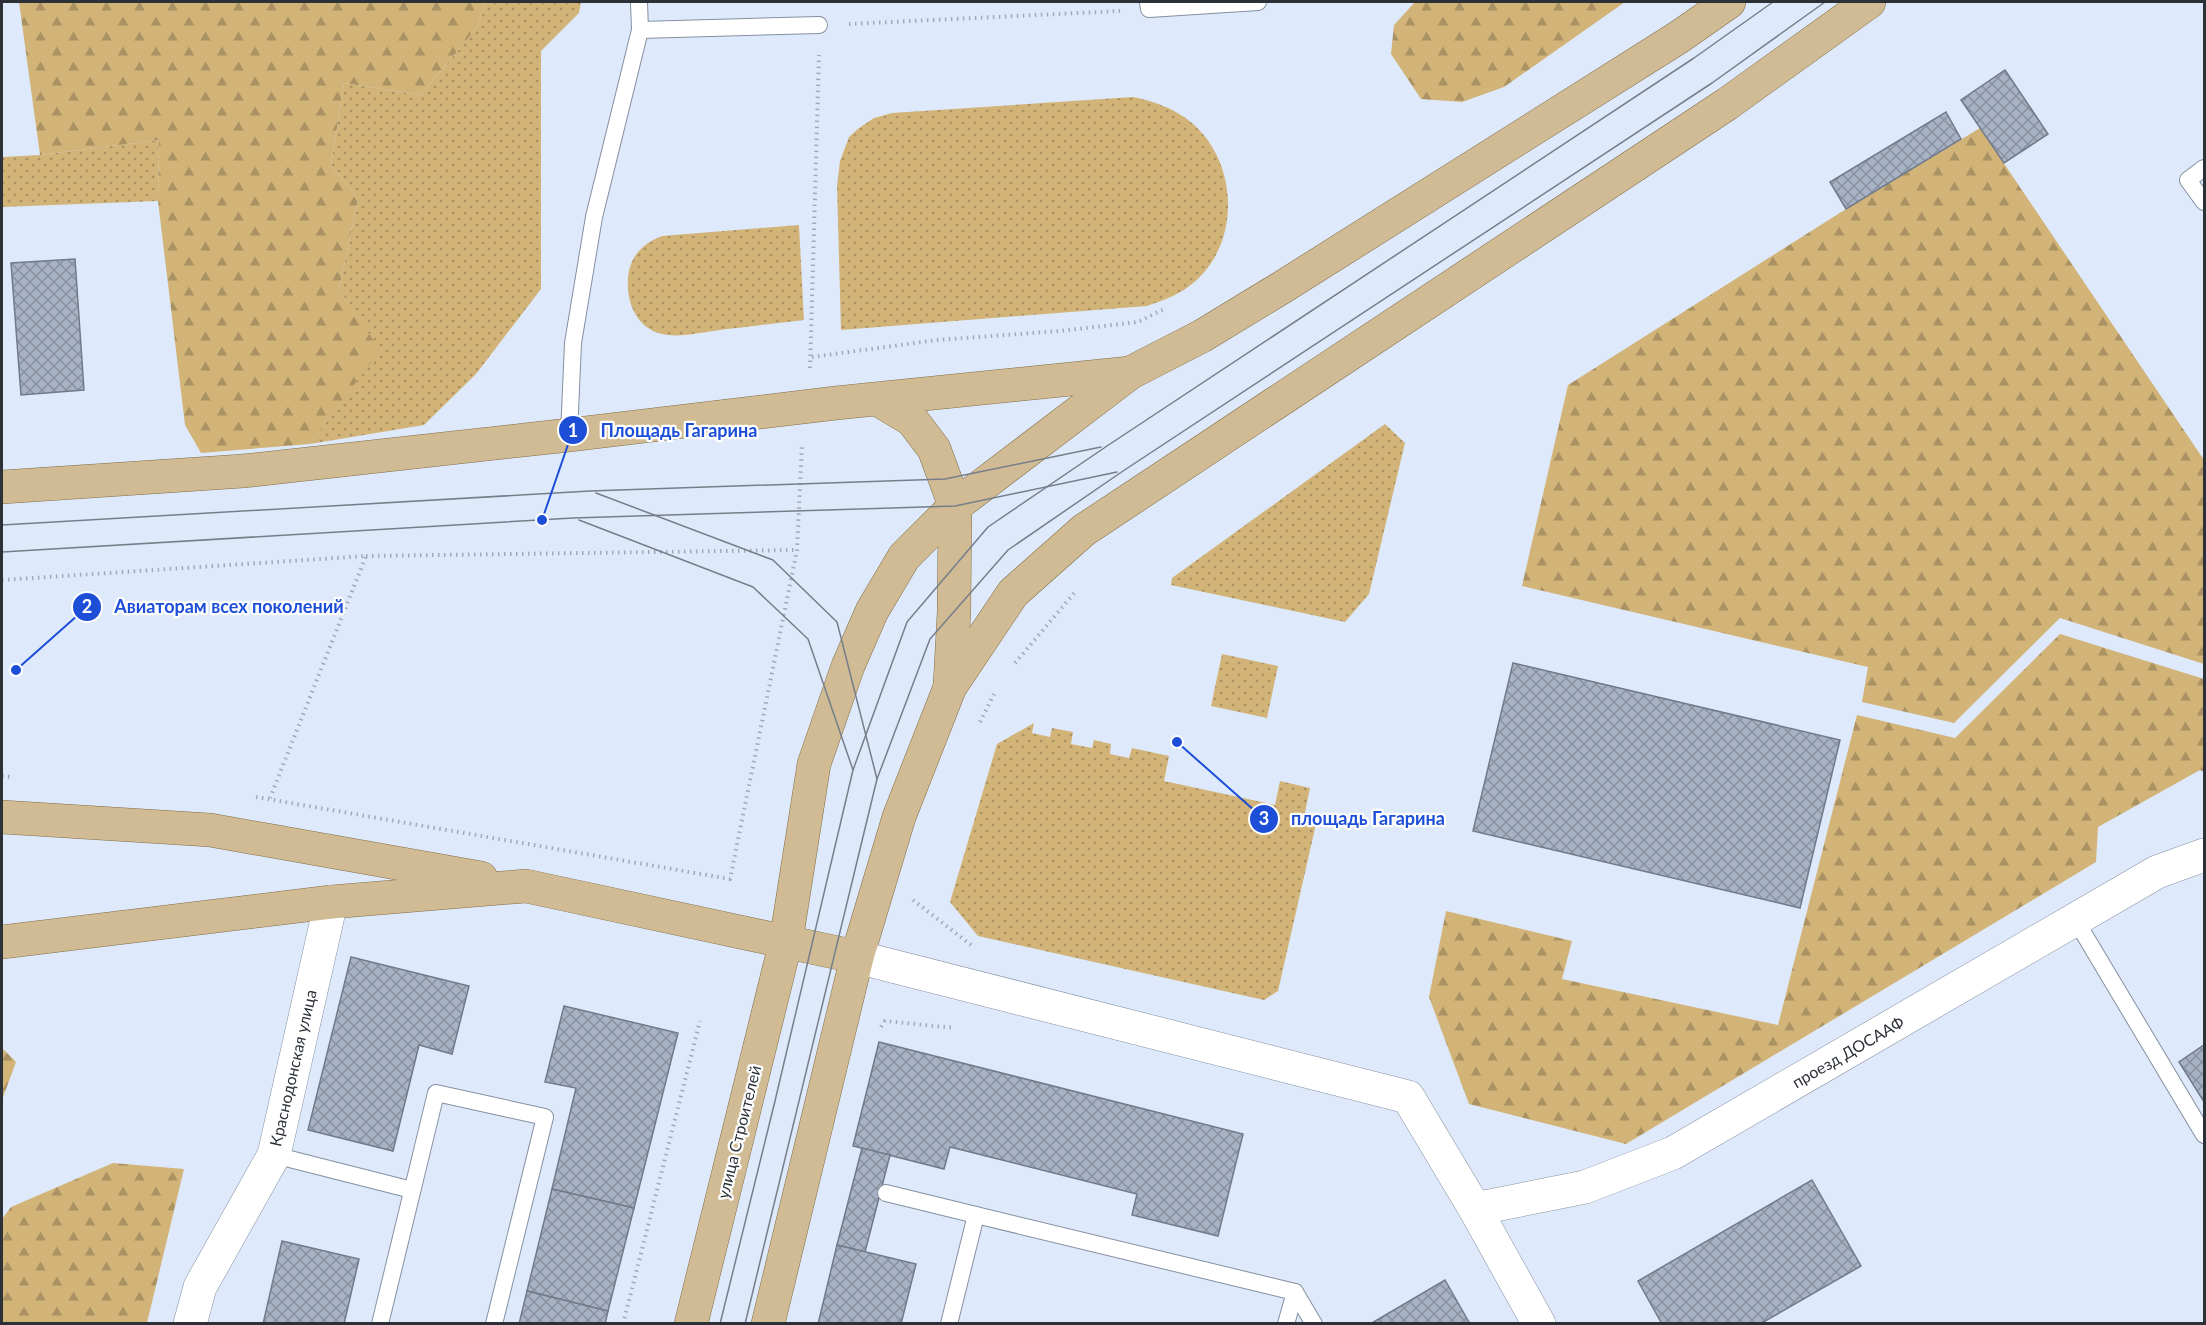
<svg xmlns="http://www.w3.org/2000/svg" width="2206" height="1325" viewBox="0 0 2206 1325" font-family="Lato,sans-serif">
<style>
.grass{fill:url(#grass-dots)}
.forest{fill:url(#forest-firs)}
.building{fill:url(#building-cross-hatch);stroke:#707a8a;stroke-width:1.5}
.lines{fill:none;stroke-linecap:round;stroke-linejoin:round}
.lane-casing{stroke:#858fa0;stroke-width:18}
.street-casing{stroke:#858fa0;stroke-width:34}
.primary-casing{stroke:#826d45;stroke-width:34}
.path{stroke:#a0a9b7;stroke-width:4;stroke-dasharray:1.5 4.5;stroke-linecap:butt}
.lane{stroke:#fff;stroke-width:16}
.street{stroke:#fff;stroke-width:33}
.primary{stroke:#d0bb94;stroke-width:33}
.tram{stroke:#767e89;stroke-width:1.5}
.labels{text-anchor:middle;stroke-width:4.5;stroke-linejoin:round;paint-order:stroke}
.street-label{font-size:16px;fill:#2c3138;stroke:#fff}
.leader{fill:none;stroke:#1d4ed8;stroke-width:2}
.callout-dot{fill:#1d4ed8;stroke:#fff;stroke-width:2}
.mark-label{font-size:18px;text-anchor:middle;font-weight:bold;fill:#fff}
.callout-label{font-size:18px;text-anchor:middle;font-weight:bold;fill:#1d4ed8;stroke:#fff;stroke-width:4.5;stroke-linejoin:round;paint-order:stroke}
</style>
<defs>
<pattern id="grass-dots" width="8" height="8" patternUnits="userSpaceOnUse" patternTransform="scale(1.5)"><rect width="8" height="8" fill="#d2b378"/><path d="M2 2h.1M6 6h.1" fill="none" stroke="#ab9263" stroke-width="1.8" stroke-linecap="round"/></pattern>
<pattern id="forest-firs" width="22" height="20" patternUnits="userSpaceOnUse" patternTransform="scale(1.5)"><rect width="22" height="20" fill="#d2b378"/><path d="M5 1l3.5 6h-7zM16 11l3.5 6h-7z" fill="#ab9263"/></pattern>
<pattern id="building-cross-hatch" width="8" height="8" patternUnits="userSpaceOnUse" patternTransform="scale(1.5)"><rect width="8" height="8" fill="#a7b2c4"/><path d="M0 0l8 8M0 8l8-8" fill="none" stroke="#8891a0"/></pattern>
</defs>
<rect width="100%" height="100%" fill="#deeafc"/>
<g class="grass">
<path d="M486,2H581L579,13L541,51V289L476,374L424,425L310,444L379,350L339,289L358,199L331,165L344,83L421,95L478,26Z"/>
<path d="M1133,97C1152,101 1168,106 1184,117C1240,155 1244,247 1188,287C1176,296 1161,301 1147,306L841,330L837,186L840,161L849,137L859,128L874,118L892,113Z"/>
<path d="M159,140L158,201L2,207V157L40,155Z"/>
<path d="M799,225L804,320C778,323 753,326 727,329C710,331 684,337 668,335C639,332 626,305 628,279C629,257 643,243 662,236Z"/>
<path d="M1385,424L1405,443L1369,594L1345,622L1171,585L1172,578Z"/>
<path d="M1222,654L1278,666L1267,718L1211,706Z"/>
<path d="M1034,723L1032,733L1050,737L1052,728L1073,732L1071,744L1092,748L1094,740L1111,744L1110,754L1129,758L1132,748L1169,756L1164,781L1275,805L1280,781L1310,788L1305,812L1316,824L1278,991L1264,1000L978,936L950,902L997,744Z"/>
</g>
<g class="forest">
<path d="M19,2H486L478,26L421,95L344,83L331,165L358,199L339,289L380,350L310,444L201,453L185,425L158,201L159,140L40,155Z"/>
<path d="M1415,2H1625L1504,87L1462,102L1421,99L1391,54L1394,25Z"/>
<path d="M1980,128L2204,460V664L2060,618L1954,723L1862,702L1868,667L1522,586L1568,385L1846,209Z"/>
<path d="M2060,634L2204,679V772L2200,770L2098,827L2096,862L1626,1144L1469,1104L1429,997L1446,911L1572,941L1562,979L1778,1025L1857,715L1955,738Z"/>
<path d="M2,1048L16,1062L2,1100Z"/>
<path d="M113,1163L184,1169L147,1323H2V1219L11,1207Z"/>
</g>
<g class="building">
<path d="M2005,70L2048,134L2004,163L1961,100Z"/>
<path d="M1946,112L1961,139L1846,209L1830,182Z"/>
<path d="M75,259L84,390L21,395L11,263Z"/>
<path d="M1513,663L1840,740L1800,908L1473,831Z"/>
<path d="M351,957L469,986L452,1054L419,1045L393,1151L308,1130Z"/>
<path d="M564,1006L678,1033L634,1208L552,1189L576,1088L545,1082Z"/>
<path d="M879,1042L1243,1134L1218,1236L1132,1215L1137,1194L950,1147L944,1169L853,1146Z"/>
<path d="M2204,1045V1102L2179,1062Z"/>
<path d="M862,1148L890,1155L865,1252L837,1245Z"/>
<path d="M1812,1180L1861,1266L1760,1324H1662L1638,1281Z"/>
<path d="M552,1189L634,1208L608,1311L527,1291Z"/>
<path d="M282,1241L359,1259L344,1324H263Z"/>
<path d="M837,1245L916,1264L901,1324H818Z"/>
<path d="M1445,1280L1470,1324H1370Z"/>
<path d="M527,1291L608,1311L605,1324H519Z"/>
</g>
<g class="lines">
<g class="lane-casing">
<g id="lane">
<path d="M1148,2L1149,9L1258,2"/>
<path d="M640,30L819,25"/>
<path d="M2204,168L2188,180L2204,202"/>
<path d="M569,435L573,343L594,217L640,30L639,2"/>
<path d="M2075,919L2204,1135"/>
<path d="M274,1155L412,1190"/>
<path d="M886,1193L976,1215"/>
<path d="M380,1324L436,1093L545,1117L494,1324"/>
<path d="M949,1324L976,1215L1295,1292L1314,1324"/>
<path d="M1286,1324L1295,1292"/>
</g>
</g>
<g class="street-casing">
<g id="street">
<path d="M857,957L1408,1097L1475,1209L1539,1324"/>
<path d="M1475,1209L1585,1187L1673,1153L2157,872L2204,855"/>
<path d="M190,1324L200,1287L274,1155L331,902"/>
</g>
</g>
<g class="primary-casing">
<g id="primary">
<path d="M877,399L912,420L934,449L955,506L954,612L950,685"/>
<path d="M2,487L243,471L569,435L836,403L1130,373"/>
<path d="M2,817L210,830L481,878"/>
<path d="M2,942L331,902L526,886L857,957"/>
<path d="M691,1324L786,941L814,764L848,666L872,611L904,557L955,506L1130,373L1202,336L1281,288L1679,37L1729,2"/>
<path d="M768,1324L857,957L899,817L950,687L1013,593L1084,530L1727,104L1869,2"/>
</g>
</g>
<g class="path">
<path d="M849,24L1120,11"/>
<path d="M812,357L937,340L1060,331L1138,322L1166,308"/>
<path d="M810,368L819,55"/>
<path d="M366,556L797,550"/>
<path d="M2,580L366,556L270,798"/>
<path d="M1015,663L1076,591"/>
<path d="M980,722L994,694"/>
<path d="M2,776L13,777"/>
<path d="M256,797L730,879L797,550L802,444"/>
<path d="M913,900L971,945"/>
<path d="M881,1027L885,1021L955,1028"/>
<path d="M623,1324L700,1021"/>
</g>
<use href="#lane" class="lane"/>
<use href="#street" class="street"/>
<use href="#primary" class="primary"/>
<g class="tram">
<path d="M596,493L773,560L837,622L877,779"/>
<path d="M579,520L753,587L808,639L853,770"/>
<path d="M2,525L590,491L945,479L1101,447"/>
<path d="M2,552L573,518L955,506L1117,472"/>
<path d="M720,1324L775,1101L853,770L907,622L988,527L1107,446L1694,58L1773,2"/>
<path d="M745,1324L877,779L930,639L1008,550L1123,471L1712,83L1825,2"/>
</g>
</g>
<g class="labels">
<g class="street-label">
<text transform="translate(1848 1052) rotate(-30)" y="6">проезд ДОСААФ</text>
<text transform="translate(293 1068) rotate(-77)" y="6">Краснодонская улица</text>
<text transform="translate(739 1132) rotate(-76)" y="6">улица Строителей</text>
</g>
</g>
<path class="leader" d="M542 520L573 430M16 670L87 607M1177 742L1264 819"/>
<g class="callout-dot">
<circle cx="542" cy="520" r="6"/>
<circle cx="16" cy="670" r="6"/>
<circle cx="1177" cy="742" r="6"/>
<circle cx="573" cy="430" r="15"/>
<circle cx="87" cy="607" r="15"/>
<circle cx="1264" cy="819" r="15"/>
</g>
<g class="mark-label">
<text x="573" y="437">1</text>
<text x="87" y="613">2</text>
<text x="1264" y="825">3</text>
</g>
<g class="callout-label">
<text x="679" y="437">Площадь Гагарина</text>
<text x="229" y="613">Авиаторам всех поколений</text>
<text x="1368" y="825">площадь Гагарина</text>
</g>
<rect width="2206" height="1325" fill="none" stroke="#2c3138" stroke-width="6"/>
</svg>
